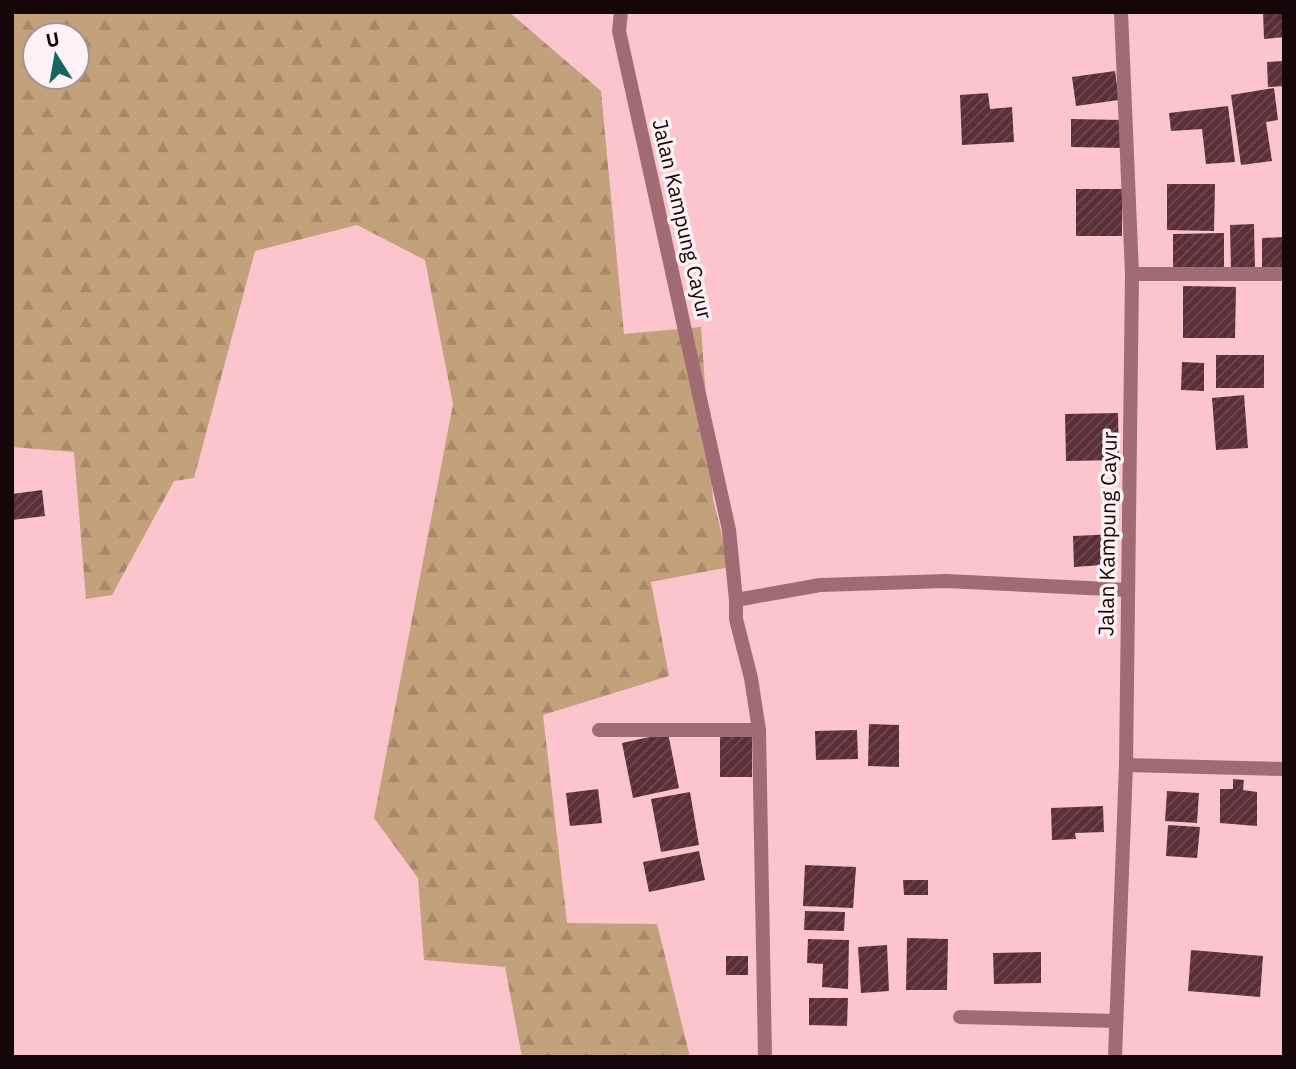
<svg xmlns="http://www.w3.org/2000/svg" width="1296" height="1069" viewBox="0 0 1296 1069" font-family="'IBM Plex Sans',sans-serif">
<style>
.forest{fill:url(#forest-firs);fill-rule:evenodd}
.building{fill:url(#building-hatch)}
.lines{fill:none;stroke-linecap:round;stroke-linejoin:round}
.street{stroke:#a16b74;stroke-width:14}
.labels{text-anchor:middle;stroke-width:7;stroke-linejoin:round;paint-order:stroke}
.street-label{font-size:21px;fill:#170609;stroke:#fef2f4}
</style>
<defs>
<pattern id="forest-firs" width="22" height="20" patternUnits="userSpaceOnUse" patternTransform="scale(1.75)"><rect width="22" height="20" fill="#c3a17c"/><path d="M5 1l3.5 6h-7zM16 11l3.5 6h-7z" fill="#a7896a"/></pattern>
<pattern id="building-hatch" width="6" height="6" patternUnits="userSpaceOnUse" patternTransform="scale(1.75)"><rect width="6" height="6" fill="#5b2f37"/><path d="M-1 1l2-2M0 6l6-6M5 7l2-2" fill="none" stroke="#6e4a50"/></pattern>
</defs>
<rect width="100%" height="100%" fill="#fcc4cc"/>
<path class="forest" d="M12,12H509L601,91L624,334L701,327L713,499L730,567L651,582L669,676L543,715L567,923L657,924L690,1057H522L505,967L424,960L418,878L374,818L453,404L425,260L357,225L255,251L194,478L174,481L112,595L86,599L74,452L12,447ZM35,35H77V77H35Z"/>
<g class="building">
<path d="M1263,12H1284V37L1264,39Z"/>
<path d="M1284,61V86L1268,87L1267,62Z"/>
<path d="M1115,71L1119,100L1076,106L1072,77Z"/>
<path d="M1274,88L1278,120L1266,122L1272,161L1241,165L1231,95Z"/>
<path d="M988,93L990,109L1012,107L1014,142L962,145L960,95Z"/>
<path d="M1228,106L1235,162L1206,164L1202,129L1171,131L1169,113Z"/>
<path d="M1071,119L1124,120L1123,148L1071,147Z"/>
<path d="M1167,184H1215L1214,231L1167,230Z"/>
<rect x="1076" y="189" width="46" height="47"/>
<path d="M1254,224L1255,271H1231L1230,225Z"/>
<path d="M1224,233V272H1173V234Z"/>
<path d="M1284,237V267H1262V238Z"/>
<path d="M1183,286L1236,287L1235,338H1183Z"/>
<rect x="1216" y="355" width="48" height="33"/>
<path d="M1182,362L1204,363V391L1181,390Z"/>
<path d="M1244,395L1248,448L1216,450L1212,398Z"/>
<path d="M1118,413L1119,460L1066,461L1065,414Z"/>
<path d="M42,490L45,516L12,520V494Z"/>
<path d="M1117,534L1118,564L1074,567L1073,536Z"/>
<path d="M869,724L899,725V767L868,766Z"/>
<path d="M857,730L858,759L816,760L815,731Z"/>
<path d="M668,733L679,788L633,798L622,743Z"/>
<path d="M752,736V777H720V737Z"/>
<path d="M1233,779L1244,780L1243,790L1257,792V826L1220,823V789H1233Z"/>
<path d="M598,789L602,823L570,826L566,793Z"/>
<path d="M1167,791L1199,793L1197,823L1165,821Z"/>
<path d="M690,792L699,845L661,852L651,799Z"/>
<path d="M1103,806L1104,832L1075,833L1076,839L1052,840L1051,808Z"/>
<path d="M1168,825L1200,827L1197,858L1166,856Z"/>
<path d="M699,851L705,880L649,892L643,862Z"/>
<path d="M805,865L856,867L853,908L803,906Z"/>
<path d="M903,880H928V895H904Z"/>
<path d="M805,911L845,912L844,931L804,930Z"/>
<path d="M907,938L948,939L947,990H906Z"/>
<path d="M808,939L849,940L848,989L822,987L823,964L807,963Z"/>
<path d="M887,945L889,991L861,993L858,947Z"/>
<path d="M1191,950L1263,956L1260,997L1188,991Z"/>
<path d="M1041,952V983L994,984L993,953Z"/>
<rect x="726" y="956" width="22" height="19"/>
<path d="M809,998H848L847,1026L809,1025Z"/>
</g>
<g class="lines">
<g class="street">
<path d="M621,12L619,31L729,530L736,600"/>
<path d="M1132,274H1284"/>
<path d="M599,730H759L751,678L736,619V600L820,585L946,581L1128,590"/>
<path d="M759,730L765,1057"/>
<path d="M1126,765L1284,769"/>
<path d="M960,1017L1116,1021"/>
<path d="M1115,1057L1126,765L1132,274L1121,12"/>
</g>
</g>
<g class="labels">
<g class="street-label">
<text transform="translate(682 219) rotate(77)" y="7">Jalan Kampung Cayur</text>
<text transform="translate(1108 534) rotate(-89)" y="7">Jalan Kampung Cayur</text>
</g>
</g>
<rect width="1296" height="1069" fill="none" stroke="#170609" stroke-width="28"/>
<g transform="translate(56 56) rotate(349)"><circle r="33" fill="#fef2f4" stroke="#a29496" stroke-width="2"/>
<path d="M0-5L12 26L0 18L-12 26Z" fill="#176460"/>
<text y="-10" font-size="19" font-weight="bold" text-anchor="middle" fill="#170609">U</text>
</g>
</svg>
